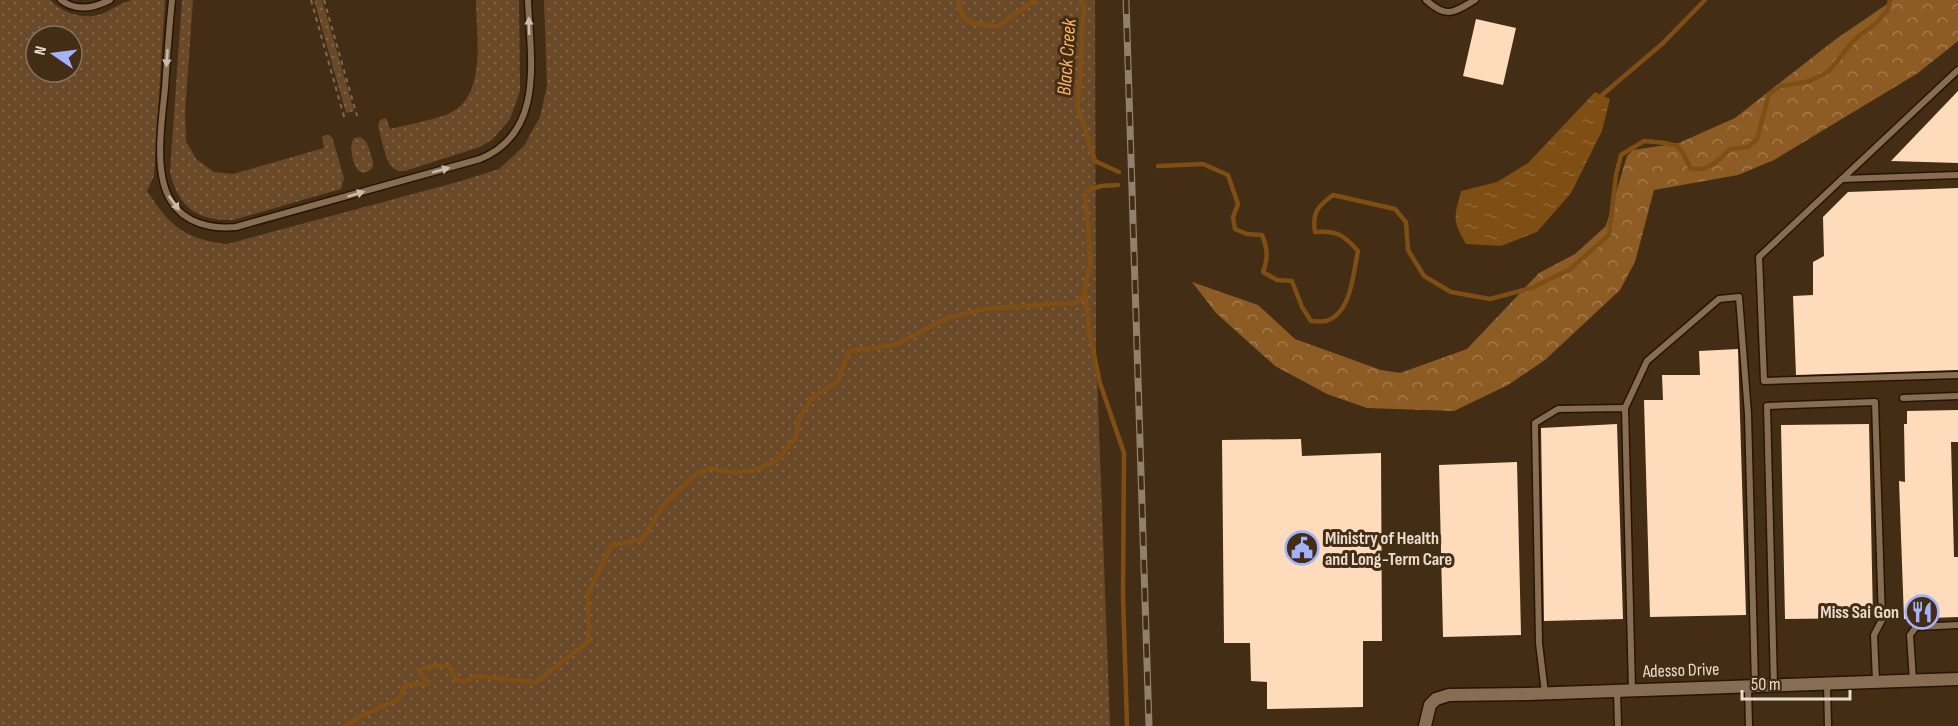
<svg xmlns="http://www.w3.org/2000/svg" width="1958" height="726" viewBox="0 0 1958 726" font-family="'Sofia Sans Condensed',sans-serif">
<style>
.grass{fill:url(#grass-dots);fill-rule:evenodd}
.forest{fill:url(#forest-crowns)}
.water{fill:url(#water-ripples)}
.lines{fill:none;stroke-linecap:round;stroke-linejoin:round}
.stream{stroke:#7e4e14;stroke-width:4.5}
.building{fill:#fddbbb}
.service-casing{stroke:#291400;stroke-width:9}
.minor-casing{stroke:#291400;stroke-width:15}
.path{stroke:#7c6954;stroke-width:2;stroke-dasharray:4.5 4.5;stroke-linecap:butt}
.service{stroke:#866d54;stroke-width:6}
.minor{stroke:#866d54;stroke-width:12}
.rail-casing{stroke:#927f6c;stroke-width:7}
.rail{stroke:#432d15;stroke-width:4.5;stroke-dasharray:14;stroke-linecap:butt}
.oneway{fill:#cdbba9}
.labels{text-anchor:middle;stroke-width:6;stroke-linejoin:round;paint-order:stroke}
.poi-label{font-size:18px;font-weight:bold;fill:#ebdcce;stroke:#432d15;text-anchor:start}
.street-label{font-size:18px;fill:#ebdcce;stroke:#432d15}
.water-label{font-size:20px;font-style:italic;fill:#fcb469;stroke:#432d15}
</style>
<defs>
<pattern id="grass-dots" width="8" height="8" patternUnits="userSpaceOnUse" patternTransform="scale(1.5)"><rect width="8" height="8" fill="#6a4928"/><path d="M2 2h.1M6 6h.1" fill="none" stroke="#7f6346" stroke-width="1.8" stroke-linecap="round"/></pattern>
<pattern id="forest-crowns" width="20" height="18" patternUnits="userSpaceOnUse" patternTransform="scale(1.5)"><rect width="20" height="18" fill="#8d5c25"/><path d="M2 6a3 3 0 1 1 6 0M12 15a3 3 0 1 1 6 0" fill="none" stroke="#a37a4e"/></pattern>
<pattern id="water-ripples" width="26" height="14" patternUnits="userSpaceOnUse" patternTransform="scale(1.5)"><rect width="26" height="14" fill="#7e4e14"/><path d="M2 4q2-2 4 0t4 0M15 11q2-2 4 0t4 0" fill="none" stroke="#906735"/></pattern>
</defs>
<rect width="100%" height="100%" fill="#432d15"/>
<g class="grass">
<path d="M0,0H50C65,15 87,21 106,12C114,8 123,2 132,0C142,0 155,0 165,0L154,176L147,191C170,226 184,239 227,244L461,181L499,169L524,146L540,117L547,86L544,0H1095L1096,350L1110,726H0ZM36,36H72V72H36Z"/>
<path d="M182,0H193L185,113L186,141L196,159L214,172L233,174L324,148L322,136L329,135L332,137L344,178L341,189L233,220C197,221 178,207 170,172Z"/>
<path d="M314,0H322L354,111L346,113Z"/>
<path d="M476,0H519L520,91L510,119L493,139L480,147L405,171C400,171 395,171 392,167C385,160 381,136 378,125L380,120L386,118L390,129C409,124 430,121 448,114C488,97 476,35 476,0Z"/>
<path d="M360,137C367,140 368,145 370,152C371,156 374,161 373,166C371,172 363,175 358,170C352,163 349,145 354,138Z"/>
</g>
<path class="forest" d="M1893,0H1958V41L1918,73L1774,160L1738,175L1654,190L1635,262L1620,290L1545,360L1508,385L1454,411L1367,408L1327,394L1275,366L1216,313L1192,282L1258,305L1295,339L1381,370L1400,373L1467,349L1539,273L1575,254L1606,226L1627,156L1633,150L1679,143L1735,118L1836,39Z"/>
<path class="water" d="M1595,92L1610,99L1602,131L1571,193L1537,232L1501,246L1466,244C1452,220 1454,218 1461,191L1497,182L1528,163Z"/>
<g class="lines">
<g class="stream">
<path d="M958,0C961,27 975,24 998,26L1035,0"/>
<path d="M1080,0L1084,6L1078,107L1095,161L1119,172"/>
<path d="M1602,95L1662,44L1705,0"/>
<path d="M1158,166L1203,164L1228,175L1238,204L1233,217L1235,229L1247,234L1262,235C1268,249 1268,259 1263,272L1277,280L1292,281L1302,307L1311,321C1315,321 1322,322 1326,321C1352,313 1353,273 1358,251C1344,235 1337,230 1315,232C1312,212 1318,206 1333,195L1395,209L1406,222L1408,250L1424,276L1451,292L1490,299L1531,288L1569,270L1609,235L1616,175L1621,155L1644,141L1665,143L1677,146L1683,153L1691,169H1703L1715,163L1730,149L1748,147L1757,139L1769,94L1781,86L1810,81L1829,71L1855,39L1875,24L1887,11L1890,0"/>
<path d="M1085,290L1089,331L1100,383L1124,453L1123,596L1127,726"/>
<path d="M345,726L363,715L399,699L406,684H428L419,670L430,666H449L456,680L465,682L475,676L536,682L589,641L588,593L611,546L643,539L663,505L696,474L711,468L734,473L755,470L777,460L796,437L799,418L812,398L838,381L849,351L895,345L947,318L983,309L1074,303L1082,299L1091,261L1085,196L1088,190L1101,186L1118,185"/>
</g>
</g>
<g class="building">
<path d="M1476,19L1516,28L1503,85L1463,76Z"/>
<path d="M1958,91V163L1891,161Z"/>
<path d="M1958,188V370L1796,375L1793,296L1813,295V262L1824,256L1823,217L1848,192Z"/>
<path d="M1738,349L1746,615L1650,617L1644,400H1663L1662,375H1700L1699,351Z"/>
<path d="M1958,410V442H1951L1954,557H1958V617L1904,619L1899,481L1905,482L1904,424H1907V411Z"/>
<path d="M1617,424L1623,619L1544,621L1541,428Z"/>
<path d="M1869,424L1873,618L1785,619L1781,425Z"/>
<path d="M1301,439L1302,456L1381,453L1382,641H1363V707L1267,709V682L1251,681L1250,643H1224L1222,440Z"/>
<path d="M1517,462L1521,635L1443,637L1439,465Z"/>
</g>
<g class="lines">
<g class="service-casing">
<g id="service">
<path d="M61,0C76,12 94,8 110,0"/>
<path d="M172,0C169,29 167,58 165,88C162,120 153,173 171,201C185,224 212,229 236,227L480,159C546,132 530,57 528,0"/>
<path d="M1426,0C1447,19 1453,13 1475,0"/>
<path d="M1958,70L1759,257L1764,381L1958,375"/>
<path d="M1842,179L1958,175"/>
<path d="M1903,398L1958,396"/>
<path d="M1625,408L1647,361L1719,299L1739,297L1748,414L1755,686"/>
<path d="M1913,680L1910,635L1916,627L1958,625"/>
<path d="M1827,683L1828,726"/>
<path d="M1774,685L1767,406L1875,402L1882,620L1874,635L1876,681"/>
<path d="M1748,686L1749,726"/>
<path d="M1617,691L1618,726"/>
<path d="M1545,693L1539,643L1535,423L1558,409L1625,408L1632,690"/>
</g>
</g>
<g class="minor-casing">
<path id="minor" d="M1425,726L1430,705L1436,699L1449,695L1528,694L1958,679"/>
</g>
<g class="path">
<path d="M311,0L345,120"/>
<path d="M324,0L357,116"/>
</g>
<use href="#service" class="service"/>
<use href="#minor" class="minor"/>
<g class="rail-casing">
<path id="rail" d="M1126,0L1149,726"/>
</g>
<use href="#rail" class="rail"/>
</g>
<defs><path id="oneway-solid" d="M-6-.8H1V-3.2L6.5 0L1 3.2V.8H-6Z" transform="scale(1.5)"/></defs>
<g class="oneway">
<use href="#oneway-solid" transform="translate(529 26) rotate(-91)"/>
<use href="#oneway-solid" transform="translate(167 58) rotate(94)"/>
<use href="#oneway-solid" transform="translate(441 170) rotate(-15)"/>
<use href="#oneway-solid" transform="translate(356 194) rotate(-17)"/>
<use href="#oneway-solid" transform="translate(174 203) rotate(54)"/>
</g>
<defs>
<g id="civic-ring" transform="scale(1.725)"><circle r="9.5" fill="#432d15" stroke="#a4b2fc" stroke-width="1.5"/><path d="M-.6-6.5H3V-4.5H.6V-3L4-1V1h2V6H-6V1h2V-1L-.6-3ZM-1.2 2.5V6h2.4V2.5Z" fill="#a4b2fc"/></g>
<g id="restaurant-ring" transform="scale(1.725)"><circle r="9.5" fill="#432d15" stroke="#a4b2fc" stroke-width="1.5"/><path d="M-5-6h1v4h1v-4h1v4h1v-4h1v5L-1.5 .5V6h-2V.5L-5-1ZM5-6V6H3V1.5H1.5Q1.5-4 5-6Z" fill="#a4b2fc"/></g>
</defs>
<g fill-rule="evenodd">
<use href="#civic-ring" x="1302" y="548"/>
<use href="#restaurant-ring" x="1922" y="612"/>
</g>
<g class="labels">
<g class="poi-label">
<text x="1325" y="544">Ministry of Health<tspan x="1325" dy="21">and Long-Term Care</tspan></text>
<text x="1899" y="618" text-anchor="end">Miss Sai Gon</text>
</g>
<g class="street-label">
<text transform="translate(1681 670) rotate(-2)" y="6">Adesso Drive</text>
</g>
<g class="water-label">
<text transform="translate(1066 57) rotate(-86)" y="7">Black Creek</text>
</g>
</g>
<g transform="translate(54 54) rotate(284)"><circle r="28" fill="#432d15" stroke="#86735f" stroke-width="1.5"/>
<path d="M0-4.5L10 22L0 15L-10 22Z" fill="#a4b2fc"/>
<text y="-9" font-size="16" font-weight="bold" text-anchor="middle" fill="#ebdcce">N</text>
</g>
<path d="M1742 690v9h108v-9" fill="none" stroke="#ebdcce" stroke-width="3"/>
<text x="1751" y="690" font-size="18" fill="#ebdcce" stroke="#432d15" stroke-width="4.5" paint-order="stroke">50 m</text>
</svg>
